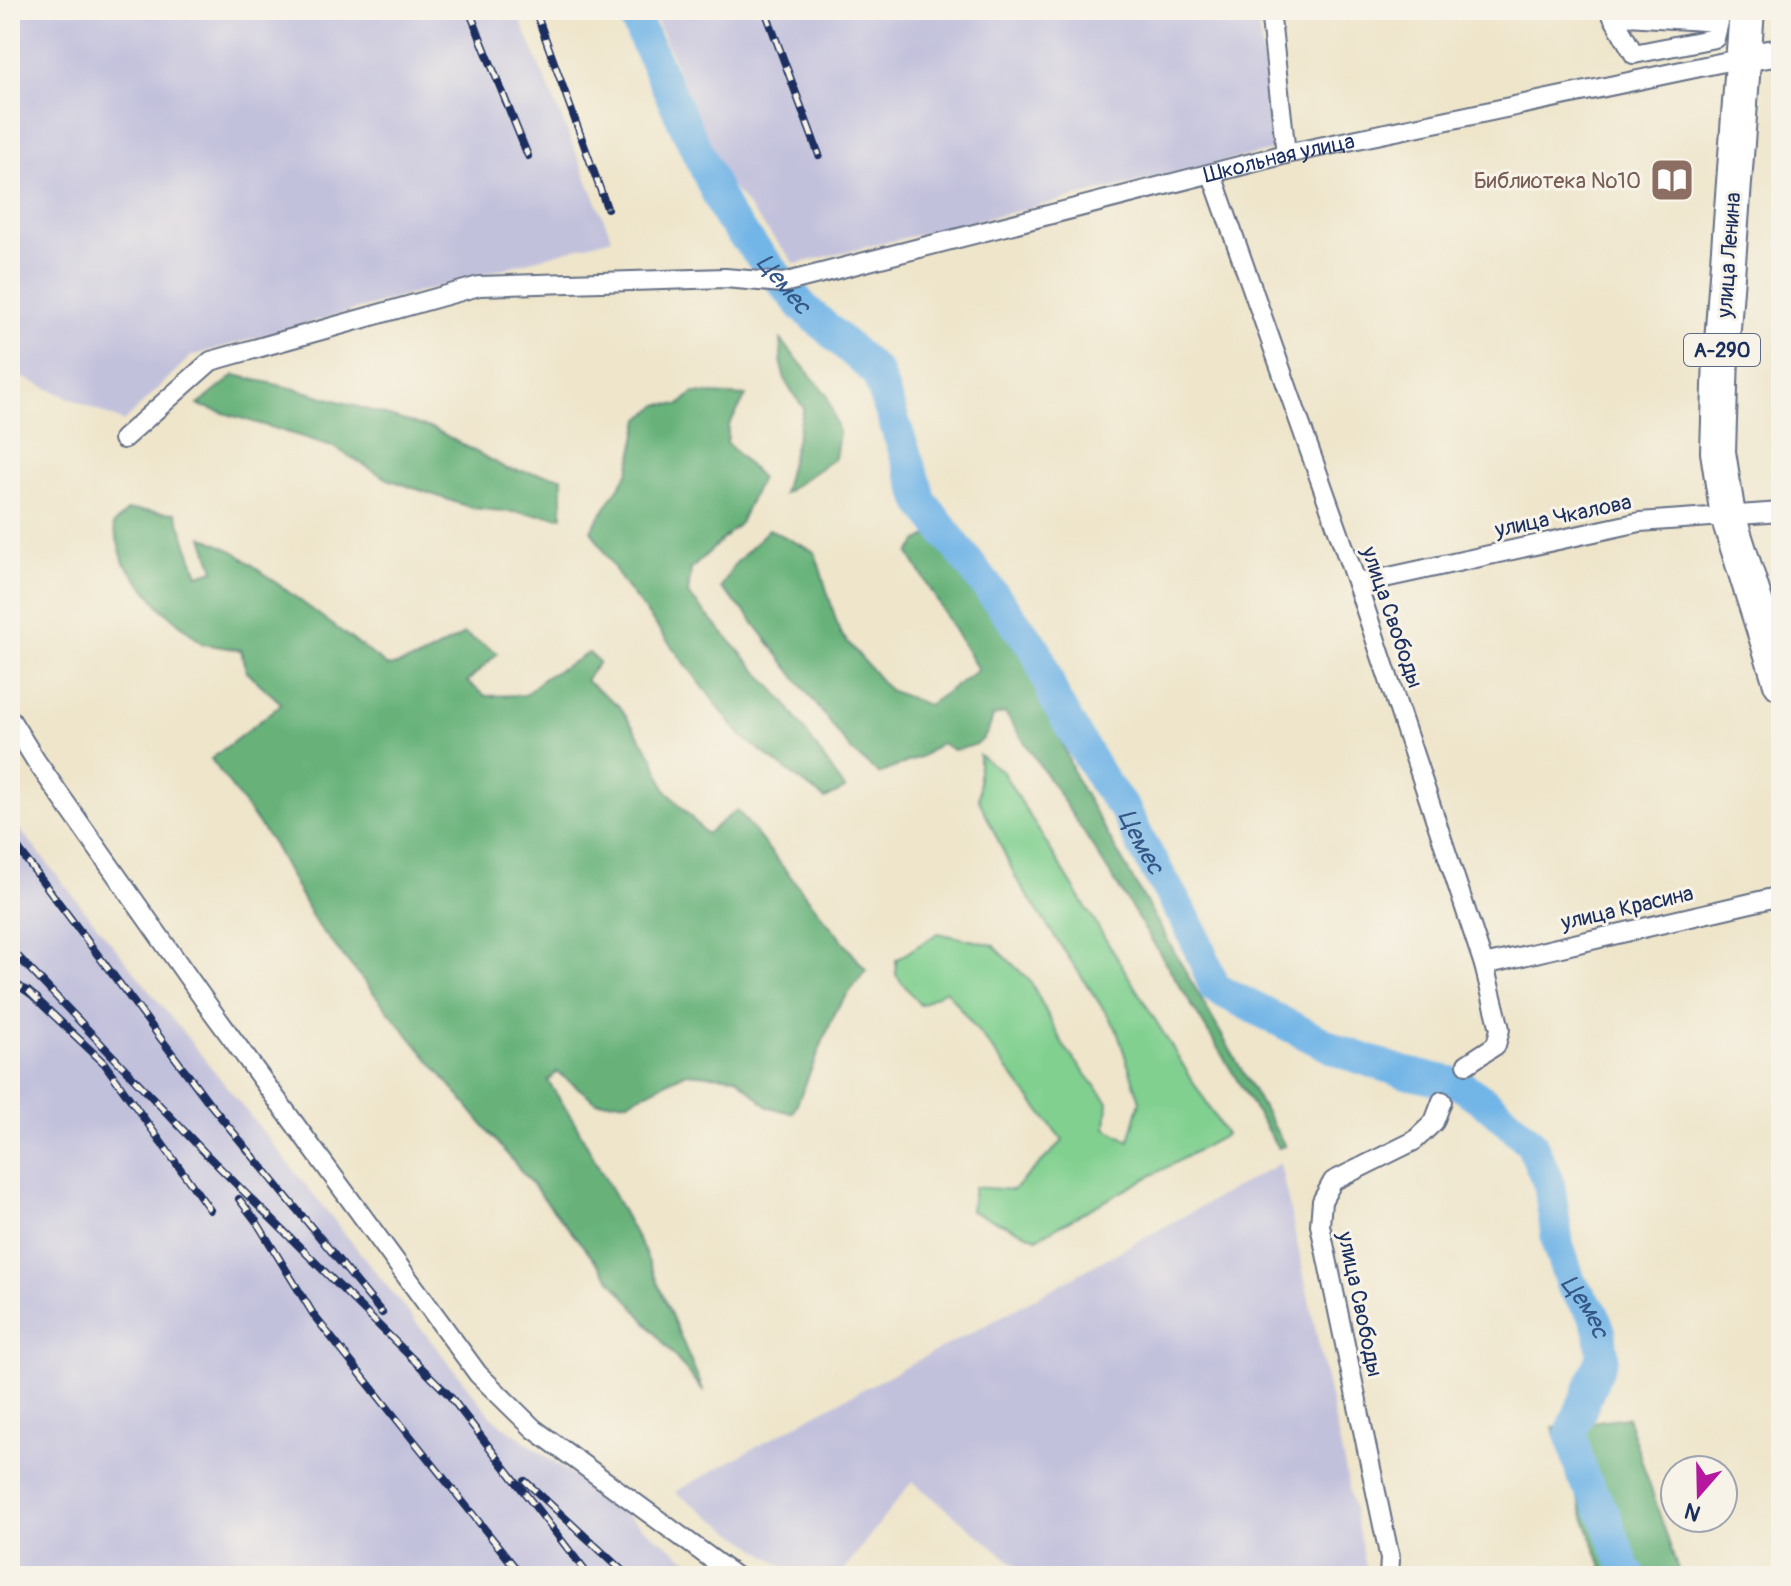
<svg xmlns="http://www.w3.org/2000/svg" width="1791" height="1586" viewBox="0 0 1791 1586" font-family="Pangolin,sans-serif">
<style>
.industrial{fill:#c2c1dc}
.green{fill:#81d090;stroke:#4e8077;stroke-width:2}
.forest{fill:#68b27a;stroke:#42706c;stroke-width:2}
.lines{fill:none;stroke-linecap:round;stroke-linejoin:round}
.river{stroke:#72b5e7;stroke-width:32}
.street-casing{stroke:#656f84;stroke-width:22}
.secondary-casing{stroke:#656f84;stroke-width:30}
.highway-casing{stroke:#656f84;stroke-width:38}
.street{stroke:#fff;stroke-width:18}
.secondary{stroke:#fff;stroke-width:26}
.highway{stroke:#fff;stroke-width:34}
.rail-casing{stroke:#1b2f5e;stroke-width:8}
.rail{stroke:#f7f3e8;stroke-width:5;stroke-dasharray:15;stroke-linecap:butt}
.labels{text-anchor:middle;stroke-width:6;stroke-linejoin:round;paint-order:stroke}
.shield{fill:#f7f3e8;stroke:#5d6a87;stroke-width:2}
.shield-label{font-size:20px;font-weight:bold;fill:#1b2f5e}
.street-label{font-size:22px;fill:#1b2f5e;stroke:#f7f3e8}
.education-label{font-size:22px;fill:#785e54;stroke:#f7f3e8;text-anchor:end}
.water-label{font-size:24px;font-style:italic;fill:#355787;stroke:#f7f3e8}
</style>
<rect width="100%" height="100%" fill="#f7f3e8"/>
<filter id="ink" filterUnits="userSpaceOnUse"><feTurbulence type="fractalNoise" baseFrequency=".0125" numOctaves="2"/><feDisplacementMap in="SourceGraphic" scale="16" xChannelSelector="R" yChannelSelector="G"/><feConvolveMatrix kernelMatrix="1 2 1 2 8 2 1 2 1" color-interpolation-filters="sRGB"/></filter>
<filter id="wash" filterUnits="userSpaceOnUse"><feTurbulence type="fractalNoise" baseFrequency=".006" numOctaves="4" result="noise"/><feDisplacementMap in="SourceGraphic" scale="32" xChannelSelector="R" yChannelSelector="G"/><feGaussianBlur stdDeviation="1.8" result="paint"/><feColorMatrix in="noise" values="0 0 0 0 0 0 0 0 0 0 0 0 0 0 0 0 0 1.4 0 .05"/><feComposite in="paint" operator="in"/></filter>
<g filter="url(#wash)">
<rect width="100%" height="100%" fill="#eee5ca"/>
<g class="industrial">
<path d="M10,10H516L612,238L191,356L124,422L10,372Z"/>
<path d="M652,10H1256L1277,149L795,264L726,180Z"/>
<path d="M10,817L493,1418L710,1576H10Z"/>
<path d="M1280,1163L1368,1576H1029L912,1481L839,1576H797L675,1492L819,1412L986,1325Z"/>
</g>
<path class="green" d="M979,755L1002,771L1226,1135L1037,1238L971,1211L974,1187L1013,1190L1063,1141L946,990L920,1005L896,975V960L938,933L993,945L1031,982L1063,1045L1108,1102L1106,1128L1129,1141L1140,1101L1116,1028L1017,880L979,800Z"/>
<g class="forest">
<path d="M781,340L827,395L839,433L835,458L783,494L804,408C783,383 780,373 781,340Z"/>
<path d="M235,375L304,391L436,430L507,469L562,477V517L472,508L388,479L332,446L198,405Z"/>
<path d="M693,393L746,396L729,425L727,443L761,478L740,523L691,569L688,594L785,702L845,789L825,799L740,735L624,584L591,530L629,471L640,419L660,404L680,405Z"/>
<path d="M128,510L176,513L198,575L214,570L203,537L235,552L389,667L420,658L464,634L498,653L467,682L486,696L525,695L544,678L589,653L599,662L585,680L619,706L653,757L665,789L706,834L737,810L866,970L836,1010L793,1113L768,1107L736,1077L685,1073L629,1101L597,1102L557,1072L548,1081L574,1121L644,1251L704,1392L315,922L273,844L211,759L282,704L246,671L241,650L203,644L162,609L124,563L113,525Z"/>
<path d="M769,529L815,552L840,633L889,690L928,705L978,670L909,553L918,541L938,531L1028,655L1077,781L1285,1146L1278,1148C1190,1001 1101,855 1005,713L993,716C986,744 979,745 953,750L941,743L922,756L879,774L851,750L747,614L721,588L733,566Z"/>
<path d="M1627,1417L1680,1576H1605L1553,1427Z"/>
</g>
<g class="lines">
<path class="river" id="s1" d="M631,10L728,217L803,307L877,373L922,502L1036,650L1056,702L1105,784L1125,810L1141,843L1191,929L1215,988L1339,1051L1406,1073L1459,1084L1493,1108L1531,1143L1549,1184L1558,1246L1571,1284L1593,1313L1600,1332L1603,1356L1571,1433L1582,1475L1605,1515L1626,1571L1631,1576"/>
</g>
</g>
<g filter="url(#ink)">
<g class="lines">
<g class="street-casing">
<g id="street">
<path d="M1270,10L1286,154"/>
<path d="M1612,15L1719,22L1715,38L1634,54Z"/>
<path d="M1212,175L1357,584L1484,965L1500,1029L1496,1045L1467,1064"/>
<path id="s2" d="M123,439L211,361L479,286L725,278L783,283L1286,154L1743,58"/>
<path d="M1357,584L1640,522L1781,512"/>
<path d="M10,719L36,761L209,1007L478,1374L534,1429L735,1576"/>
<path d="M1484,965L1781,896"/>
<path d="M1389,1576L1390,1559L1320,1225L1322,1201L1333,1181L1414,1141L1434,1122L1442,1101"/>
</g>
</g>
<g class="secondary-casing">
<path id="secondary" d="M1743,58L1781,52"/>
</g>
<g class="highway-casing">
<path id="highway" d="M1747,10L1721,355L1718,452L1728,516L1781,683"/>
</g>
<use href="#street" class="street"/>
<use href="#secondary" class="secondary"/>
<use href="#highway" class="highway"/>
<g class="rail-casing">
<g id="rail">
<path d="M469,10L528,156"/>
<path d="M535,10L607,208"/>
<path d="M765,10L819,155"/>
<path d="M10,838L210,1104L382,1313"/>
<path d="M10,948L206,1154L449,1395L589,1576"/>
<path d="M10,980L37,998"/>
<path d="M28,991L104,1063L210,1210"/>
<path d="M239,1199L256,1221L315,1317L522,1576"/>
<path d="M525,1481L628,1576"/>
</g>
</g>
<use href="#rail" class="rail"/>
</g>
</g>
<defs>
<g id="library-square" transform="scale(2.3)"><rect x="-9" y="-9" width="18" height="18" rx="4" fill="#8d6e63" stroke="#f7f3e8"/><path d="M-6-4Q-3-5.5-.7-3.5V5Q-3 3-6 4ZM6-4Q3-5.5 .7-3.5V5Q3 3 6 4Z" fill="#fff"/></g>
</defs>
<g fill-rule="evenodd">
<use href="#library-square" x="1672" y="180"/>
</g>
<g class="labels">
<rect class="shield" x="1684" y="334" width="76" height="32" rx="6"/>
<g class="shield-label">
<text x="1722" y="357">А-290</text>
</g>
<g class="street-label">
<text dy="8" stroke="none"><textPath href="#s2" startOffset="1212">Школьная улица</textPath></text>
<text transform="translate(1728 255) rotate(-86)" y="8">улица Ленина</text>
<text transform="translate(1563 515) rotate(-12)" y="8">улица Чкалова</text>
<text transform="translate(1393 617) rotate(71)" y="8">улица Свободы</text>
<text transform="translate(1627 907) rotate(-13)" y="8">улица Красина</text>
<text transform="translate(1361 1304) rotate(78)" y="8">улица Свободы</text>
</g>
<g class="education-label">
<text x="1641" y="188">Библиотека №10</text>
</g>
<g class="water-label">
<text dy="8" stroke="none"><textPath href="#s1" startOffset="316">Цемес</textPath></text>
<text dy="8" stroke="none"><textPath href="#s1" startOffset="988">Цемес</textPath></text>
<text dy="8" stroke="none"><textPath href="#s1" startOffset="1684">Цемес</textPath></text>
</g>
</g>
<rect width="1791" height="1586" fill="none" stroke="#f7f3e8" stroke-width="40"/>
<g transform="translate(1699 1494) rotate(200)"><circle r="38" fill="#f7f3e8" stroke="#9fa5b1" stroke-width="2"/>
<path d="M0-6L14 30L0 20L-14 30Z" fill="#b5179e"/>
<text y="-12" font-size="22" font-weight="bold" text-anchor="middle" fill="#1b2f5e">N</text>
</g>
</svg>
